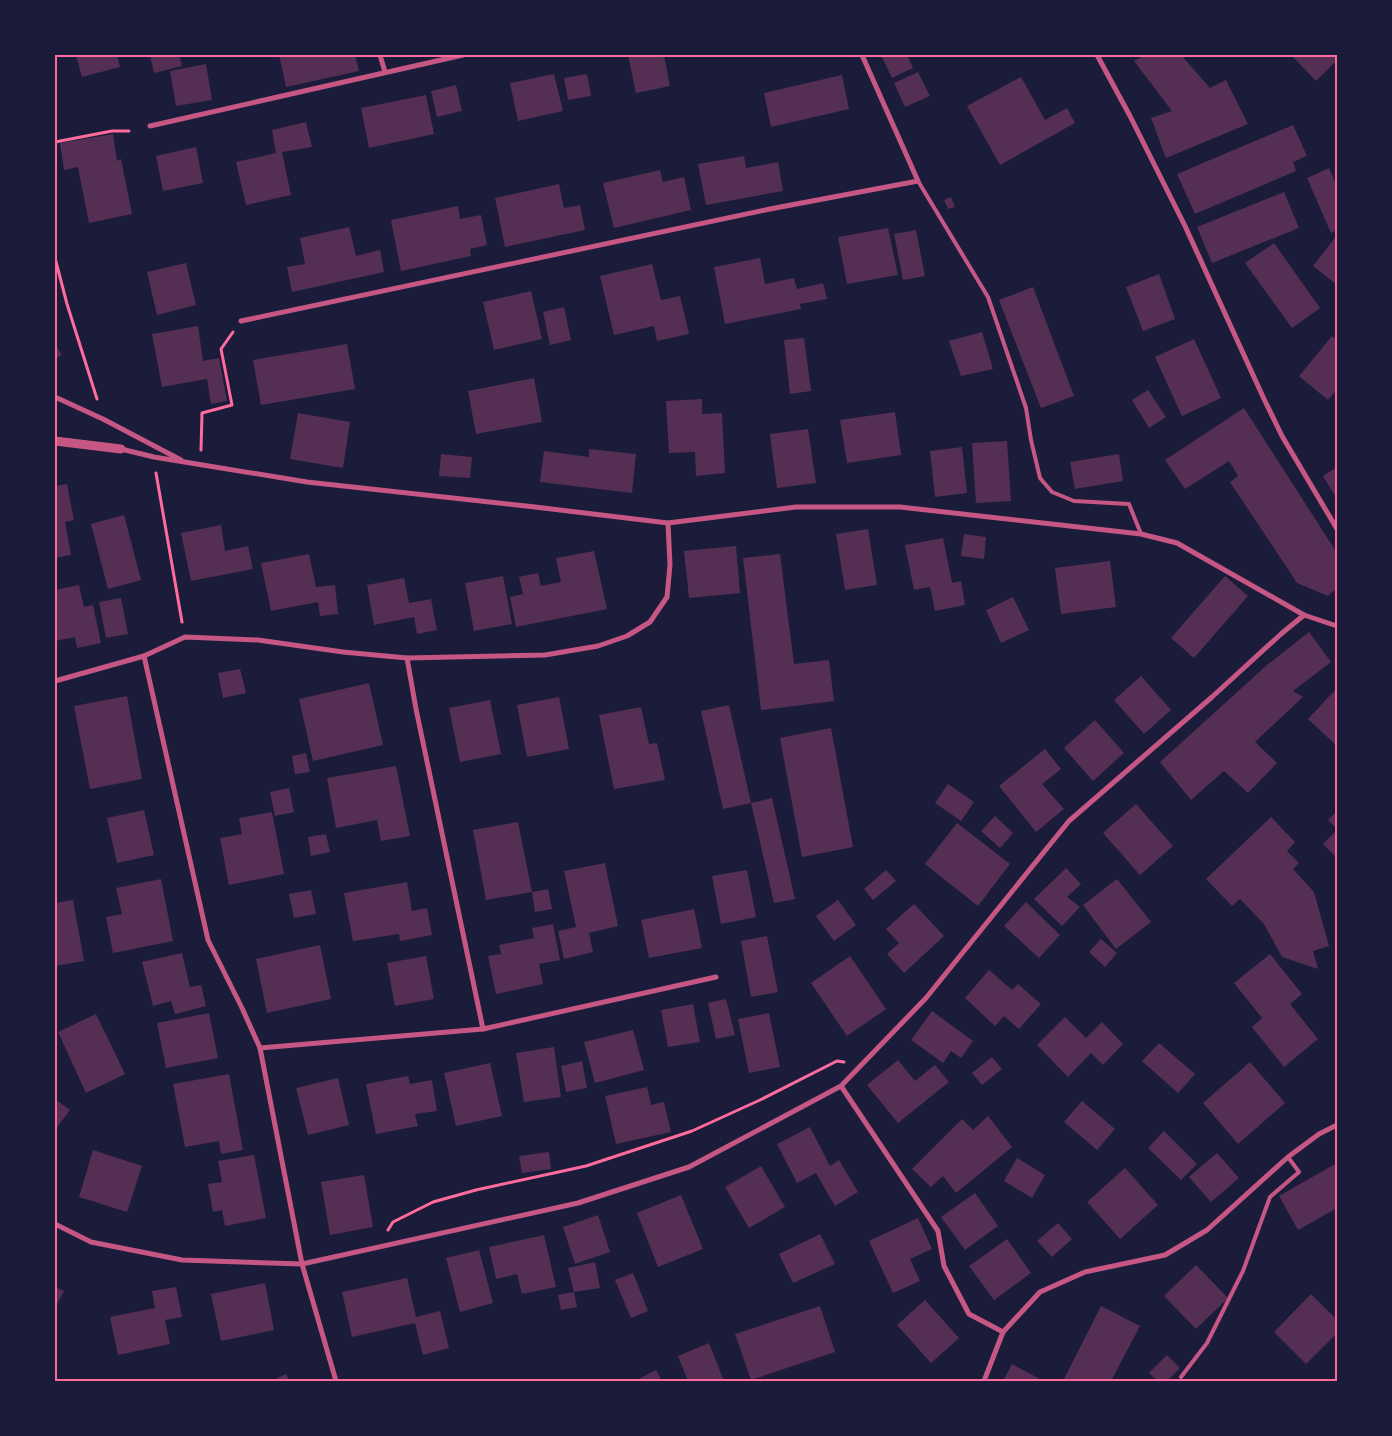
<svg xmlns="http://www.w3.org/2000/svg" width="1392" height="1436" viewBox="0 0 1392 1436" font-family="'Noto Serif',serif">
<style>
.building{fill:#542f53}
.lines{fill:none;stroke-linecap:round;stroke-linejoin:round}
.path{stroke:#ff6b9d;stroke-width:3}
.service{stroke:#c65784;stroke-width:4}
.minor{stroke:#c65784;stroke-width:5}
.tertiary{stroke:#c65784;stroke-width:9}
.neatline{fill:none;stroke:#ff6b9d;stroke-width:2}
</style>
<rect width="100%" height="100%" fill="#1b1b3a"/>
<g class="building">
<path d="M76,55H117L120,67L82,77Z"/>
<path d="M150,55H179L182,66L154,73Z"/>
<path d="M279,55H355L359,71L286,87Z"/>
<path d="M628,55H664L670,86L636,93Z"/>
<path d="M881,55H907L913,68L892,78Z"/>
<path d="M1145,55H1181L1210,88L1226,80L1248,124L1166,158L1151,118L1172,111L1134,61Z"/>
<path d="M1291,55H1337V60L1316,81Z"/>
<path d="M206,64L212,100L176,106L170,71Z"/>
<path d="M918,72L930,96L905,107L894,83Z"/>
<path d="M554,74L563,111L518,121L510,83Z"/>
<path d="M587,74L591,96L568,100L564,78Z"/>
<path d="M842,75L849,109L771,127L764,93Z"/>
<path d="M1021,77L1045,120L1067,108L1075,123L1000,165L967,106Z"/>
<path d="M456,85L462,111L437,117L431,91Z"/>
<path d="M426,95L434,134L369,148L361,108Z"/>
<path d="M306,122L312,147L282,152L291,195L246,205L236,162L276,153L272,130Z"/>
<path d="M1293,125L1307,156L1293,162L1296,171L1195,214L1177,174Z"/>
<path d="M113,134L117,161L121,159L132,214L89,223L78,167L64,170L60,143Z"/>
<path d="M196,147L203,183L163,191L156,156Z"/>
<path d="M744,156L746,168L778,162L783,191L706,205L698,164Z"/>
<path d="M1329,168L1337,186V230L1331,233L1307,178Z"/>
<path d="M660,170L663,182L684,177L691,210L614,228L603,183Z"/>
<path d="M559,184L564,208L580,205L585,230L505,247L495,198Z"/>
<path d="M1284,192L1299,228L1212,263L1197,227Z"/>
<path d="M951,197L955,207L948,209L944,200Z"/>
<path d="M458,206L460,219L481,215L487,245L470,249L471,256L401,271L391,220Z"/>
<path d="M349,227L356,256L380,250L384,272L292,292L287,267L305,264L300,238Z"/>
<path d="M888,228L898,275L847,284L838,237Z"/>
<path d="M916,230L925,276L903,280L894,234Z"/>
<path d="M1337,235V282L1336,284L1313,266Z"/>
<path d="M1274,243L1320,308L1292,328L1245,263Z"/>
<path d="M760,258L765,284L794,278L797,289L823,283L827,299L800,304L801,309L725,324L714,267Z"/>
<path d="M186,263L196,305L157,315L147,272Z"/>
<path d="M652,264L661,300L680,296L689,334L657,341L654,326L614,335L600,276Z"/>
<path d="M1159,274L1175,319L1143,331L1126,287Z"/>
<path d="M1033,287L1074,396L1041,408L999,300Z"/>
<path d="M531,291L542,339L494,350L483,302Z"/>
<path d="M564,307L571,340L550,345L543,312Z"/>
<path d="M198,326L203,361L219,358L227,401L211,404L207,379L162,387L152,334Z"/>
<path d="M982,332L993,369L961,376L949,341Z"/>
<path d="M1332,336L1337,340V389L1328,400L1299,376Z"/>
<path d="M804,338L811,391L790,394L784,340Z"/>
<path d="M1194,339L1221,398L1182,416L1155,357Z"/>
<path d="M55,344L62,355L55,359Z"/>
<path d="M347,344L355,389L261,405L253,360Z"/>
<path d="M534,378L542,422L476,434L468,391Z"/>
<path d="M1148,390L1166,417L1149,428L1132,400Z"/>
<path d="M702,399V414L722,413L725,473L696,476L695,452L669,453L666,401Z"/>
<path d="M1244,408L1337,553V588L1328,596L1297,583L1230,482L1238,476L1229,461L1185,489L1165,460Z"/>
<path d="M895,412L901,455L847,463L840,420Z"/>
<path d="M298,413L350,422L343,468L290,459Z"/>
<path d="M808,429L816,483L777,488L770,434Z"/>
<path d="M1007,441L1011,501L976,503L972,443Z"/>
<path d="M962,447L967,493L935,497L930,451Z"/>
<path d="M589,449L636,454L632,493L540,482L544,451L589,457Z"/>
<path d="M441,454L472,457L470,478L439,476Z"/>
<path d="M1119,454L1123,481L1075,489L1070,462Z"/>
<path d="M1337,467V499L1323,476Z"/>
<path d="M67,484L74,520L65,522L71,555L55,558V486Z"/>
<path d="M124,515L141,580L108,589L91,524Z"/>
<path d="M221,525L225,551L248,546L253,569L191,581L181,533Z"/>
<path d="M868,529L877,585L845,590L836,534Z"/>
<path d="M964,534L986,537L984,559L961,556Z"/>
<path d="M943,538L952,583L961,581L965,605L935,611L930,587L914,590L905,545Z"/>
<path d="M736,546L740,593L689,598L684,551Z"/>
<path d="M594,551L607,609L516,627L510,597L523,594L519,577L538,573L541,586L561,582L556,558Z"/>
<path d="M309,554L316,587L335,585L338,614L320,616L318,602L271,611L261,563Z"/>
<path d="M780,554L794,664L829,660L834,701L761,710L743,558Z"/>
<path d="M1110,561L1116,607L1061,614L1055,568Z"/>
<path d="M503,576L512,624L474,631L465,583Z"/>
<path d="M1225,576L1248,596L1194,658L1171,638Z"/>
<path d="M404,578L409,603L431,599L437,630L417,634L414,617L374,625L367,585Z"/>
<path d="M79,585L84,607L93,605L101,643L77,648L75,637L55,641V590Z"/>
<path d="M1013,597L1029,630L1001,643L986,610Z"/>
<path d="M121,598L128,634L106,638L99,602Z"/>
<path d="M1309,632L1331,662L1293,691L1303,697L1255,742L1277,763L1248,793L1224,771L1191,800L1160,762L1267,665Z"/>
<path d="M240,669L246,693L223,698L218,673Z"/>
<path d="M1141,676L1171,710L1144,734L1114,700Z"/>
<path d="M369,683L383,745L313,761L299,699Z"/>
<path d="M1337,688V746L1308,719Z"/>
<path d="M127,696L142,779L90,789L74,706Z"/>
<path d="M559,697L569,749L527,757L517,705Z"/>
<path d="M490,700L501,754L460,762L449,708Z"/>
<path d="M729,705L751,803L723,809L701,711Z"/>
<path d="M641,707L649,744L657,743L665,780L614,789L599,715Z"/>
<path d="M1095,720L1124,753L1093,781L1064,748Z"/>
<path d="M831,728L853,847L802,857L780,738Z"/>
<path d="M1045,749L1061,769L1042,784L1064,809L1036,832L999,786Z"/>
<path d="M306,753L310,772L295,774L292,756Z"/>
<path d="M396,766L410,836L381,841L377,820L336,828L327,778Z"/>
<path d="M948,784L974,802L961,821L935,803Z"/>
<path d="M289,788L294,812L275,816L270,792Z"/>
<path d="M772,798L795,899L774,903L751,803Z"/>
<path d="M1136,804L1173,846L1140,875L1103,833Z"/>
<path d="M144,810L154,855L117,863L107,818Z"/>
<path d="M1337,811V829L1328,820Z"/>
<path d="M272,812L284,874L229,885L220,838L242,834L239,818Z"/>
<path d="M995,816L1013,833L1000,848L981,831Z"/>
<path d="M1271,817L1295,842L1287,851L1299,863L1293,869L1314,892L1329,946L1313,951L1318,969L1282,957L1264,924L1240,899L1232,906L1206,879Z"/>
<path d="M518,822L532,892L486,900L473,830Z"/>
<path d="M957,823L1010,864L978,906L925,864Z"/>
<path d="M1337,830V858L1323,844Z"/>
<path d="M326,834L330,852L311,856L308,837Z"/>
<path d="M605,863L618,926L589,933L593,952L564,959L558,931L576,927L564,871Z"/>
<path d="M1066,868L1081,884L1067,897L1080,907L1062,926L1034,899Z"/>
<path d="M747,870L756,917L721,924L712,876Z"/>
<path d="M886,870L896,881L873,900L864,889Z"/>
<path d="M161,879L173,941L113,953L106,917L122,914L116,888Z"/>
<path d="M1117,879L1151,922L1116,949L1083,905Z"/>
<path d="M407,882L412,911L427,908L432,935L400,941L399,934L353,941L344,893Z"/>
<path d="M548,889L552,909L535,912L532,892Z"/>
<path d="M311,890L316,914L294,918L289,894Z"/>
<path d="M73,900L84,961L55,966V903Z"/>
<path d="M838,900L856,925L834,941L816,916Z"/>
<path d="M1026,902L1060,935L1039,958L1004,926Z"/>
<path d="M914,904L944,936L904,973L887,954L899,943L886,929Z"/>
<path d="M694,909L702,948L649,958L641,920Z"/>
<path d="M553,924L560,960L539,964L543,984L496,994L488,956L501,954L499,945L534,938L532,928Z"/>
<path d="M767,936L778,992L751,997L741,941Z"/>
<path d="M1101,939L1117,953L1105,967L1089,952Z"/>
<path d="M320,945L331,999L267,1013L256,959Z"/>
<path d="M182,953L190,987L201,985L206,1006L175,1014L171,1001L153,1006L142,962Z"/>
<path d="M1270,954L1302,994L1290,1004L1318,1039L1284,1067L1252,1027L1262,1018L1234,983Z"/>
<path d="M426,956L434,999L395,1006L387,963Z"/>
<path d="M850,956L886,1009L847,1036L811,983Z"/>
<path d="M989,970L1012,990L1018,984L1041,1004L1019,1029L1004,1016L995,1026L965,998Z"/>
<path d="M726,999L735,1035L716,1039L708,1003Z"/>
<path d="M693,1004L700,1042L668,1047L661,1010Z"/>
<path d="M932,1011L973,1041L961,1058L951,1051L943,1063L911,1040Z"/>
<path d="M209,1013L218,1058L166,1068L157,1023Z"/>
<path d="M769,1013L780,1067L749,1073L738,1019Z"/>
<path d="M96,1014L125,1074L86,1093L58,1032Z"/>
<path d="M1065,1017L1086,1038L1102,1022L1123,1044L1103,1065L1091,1053L1068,1077L1037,1045Z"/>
<path d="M633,1030L644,1070L595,1083L584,1042Z"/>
<path d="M1159,1043L1195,1074L1178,1093L1142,1061Z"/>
<path d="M554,1047L561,1097L524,1102L516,1053Z"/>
<path d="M992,1057L1002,1069L982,1085L972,1073Z"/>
<path d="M898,1060L915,1081L935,1065L949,1082L898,1123L867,1085Z"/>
<path d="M582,1061L587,1088L566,1092L561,1066Z"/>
<path d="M1250,1062L1285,1103L1238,1144L1203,1103Z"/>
<path d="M490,1063L502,1116L456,1126L444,1073Z"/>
<path d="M229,1074L243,1150L221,1154L219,1141L185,1147L173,1084Z"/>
<path d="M408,1076L410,1084L432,1080L437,1111L415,1114L418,1126L376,1134L366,1084Z"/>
<path d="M338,1078L349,1125L308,1135L296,1088Z"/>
<path d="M647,1087L651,1105L664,1102L671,1132L616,1144L605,1096Z"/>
<path d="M55,1099L70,1110L55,1130Z"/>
<path d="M1082,1101L1115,1129L1097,1150L1064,1122Z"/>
<path d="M988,1116L1012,1147L956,1193L943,1176L931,1187L912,1169L962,1119L973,1130Z"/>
<path d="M810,1127L830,1166L839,1160L858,1192L835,1206L816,1173L797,1183L777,1144Z"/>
<path d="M1164,1131L1197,1164L1181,1180L1148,1148Z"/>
<path d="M93,1150L142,1166L127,1212L79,1197Z"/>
<path d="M549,1152L551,1169L522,1173L519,1156Z"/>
<path d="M1217,1153L1239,1178L1211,1202L1189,1177Z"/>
<path d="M254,1155L266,1218L225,1226L222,1210L213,1212L208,1184L222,1182L218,1161Z"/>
<path d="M1017,1158L1045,1175L1032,1198L1004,1181Z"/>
<path d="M1337,1163V1208L1298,1230L1279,1196Z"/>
<path d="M761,1166L785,1207L749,1228L725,1187Z"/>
<path d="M1125,1168L1158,1205L1120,1239L1087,1202Z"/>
<path d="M364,1175L373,1227L330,1235L321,1182Z"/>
<path d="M975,1193L998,1226L965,1250L941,1217Z"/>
<path d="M681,1195L703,1249L658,1267L637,1213Z"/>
<path d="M598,1215L610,1252L575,1264L563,1227Z"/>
<path d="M918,1218L932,1249L910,1259L920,1281L893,1293L869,1241Z"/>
<path d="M1058,1223L1072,1239L1052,1257L1037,1241Z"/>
<path d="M820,1234L835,1264L793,1283L779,1254Z"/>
<path d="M544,1235L556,1287L522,1294L517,1274L496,1279L489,1247Z"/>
<path d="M1007,1239L1031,1273L994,1300L969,1266Z"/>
<path d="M479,1250L493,1303L460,1312L446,1258Z"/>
<path d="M595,1262L600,1288L574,1292L568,1268Z"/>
<path d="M1196,1265L1228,1298L1196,1329L1164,1296Z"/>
<path d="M633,1273L648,1311L631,1318L615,1280Z"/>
<path d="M407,1278L416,1317L440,1311L449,1348L423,1355L415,1323L352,1337L342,1292Z"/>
<path d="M265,1283L274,1330L221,1341L211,1294Z"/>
<path d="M55,1287L64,1291L55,1308Z"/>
<path d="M176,1287L182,1317L165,1320L170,1344L118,1355L110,1317L155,1308L152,1291Z"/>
<path d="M574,1292L577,1307L561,1310L558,1295Z"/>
<path d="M1311,1294L1337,1320V1333L1306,1364L1274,1332Z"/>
<path d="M925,1300L959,1338L931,1363L897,1325Z"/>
<path d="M820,1306L835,1352L751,1380L735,1334Z"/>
<path d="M1101,1306L1140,1326L1111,1381H1063Z"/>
<path d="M709,1343L724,1381H688L678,1356Z"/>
<path d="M1167,1355L1180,1368L1167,1381H1158L1149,1373Z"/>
<path d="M1012,1364L1038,1378L1036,1381H1003Z"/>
<path d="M656,1370L662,1381H635Z"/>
<path d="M286,1374L289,1381H271Z"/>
</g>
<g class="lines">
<g class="path">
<path d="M55,142L112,131H129"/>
<path d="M55,258L67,304L97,399"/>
<path d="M201,450L202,413L232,405L221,349L233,332"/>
<path d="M156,473L182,622"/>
<path d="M388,1230L393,1222L433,1202L476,1190L586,1166L692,1131L760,1100L837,1061L844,1062"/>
</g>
<g class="service">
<path d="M918,181L988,297L1026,408L1031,440L1040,478L1052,492L1074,501L1129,504L1141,534"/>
<path d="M1181,1377L1207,1343L1243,1271L1270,1197L1299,1172L1288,1157"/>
</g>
<g class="minor">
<path d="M380,55L385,72"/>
<path d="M1097,55L1130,116L1185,226L1264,399L1282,436L1337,529"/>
<path d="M150,126L463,55"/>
<path d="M241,321L770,209L918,181L862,55"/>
<path d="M55,397L103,419L181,460"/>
<path d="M121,449L154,457L307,482L535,507L668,523L796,507H900L1141,534L1177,543L1304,615L1337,626"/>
<path d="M144,656L208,940L242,1008L260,1048L302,1264L336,1381"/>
<path d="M407,658L416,709L483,1029"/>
<path d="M55,681L144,656L185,637L258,640L343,652L407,658L545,655L598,646L627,636L650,622L667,597L670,565L668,523"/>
<path d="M260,1048L483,1029L716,977"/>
<path d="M841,1086L938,1231L944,1266L969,1314L1003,1332"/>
<path d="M55,1224L91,1242L182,1260L302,1264L578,1203L689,1167L841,1086L926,998L1069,821L1212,697L1281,634L1304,615"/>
<path d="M984,1381L1003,1332L1040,1292L1085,1272L1165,1255L1207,1230L1288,1157L1319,1134L1337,1125"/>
</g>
<path class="tertiary" d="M55,441L121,449"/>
</g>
<rect width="1392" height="1436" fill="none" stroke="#1b1b3a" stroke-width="112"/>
<rect x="56" y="56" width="1280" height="1324" class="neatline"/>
</svg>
